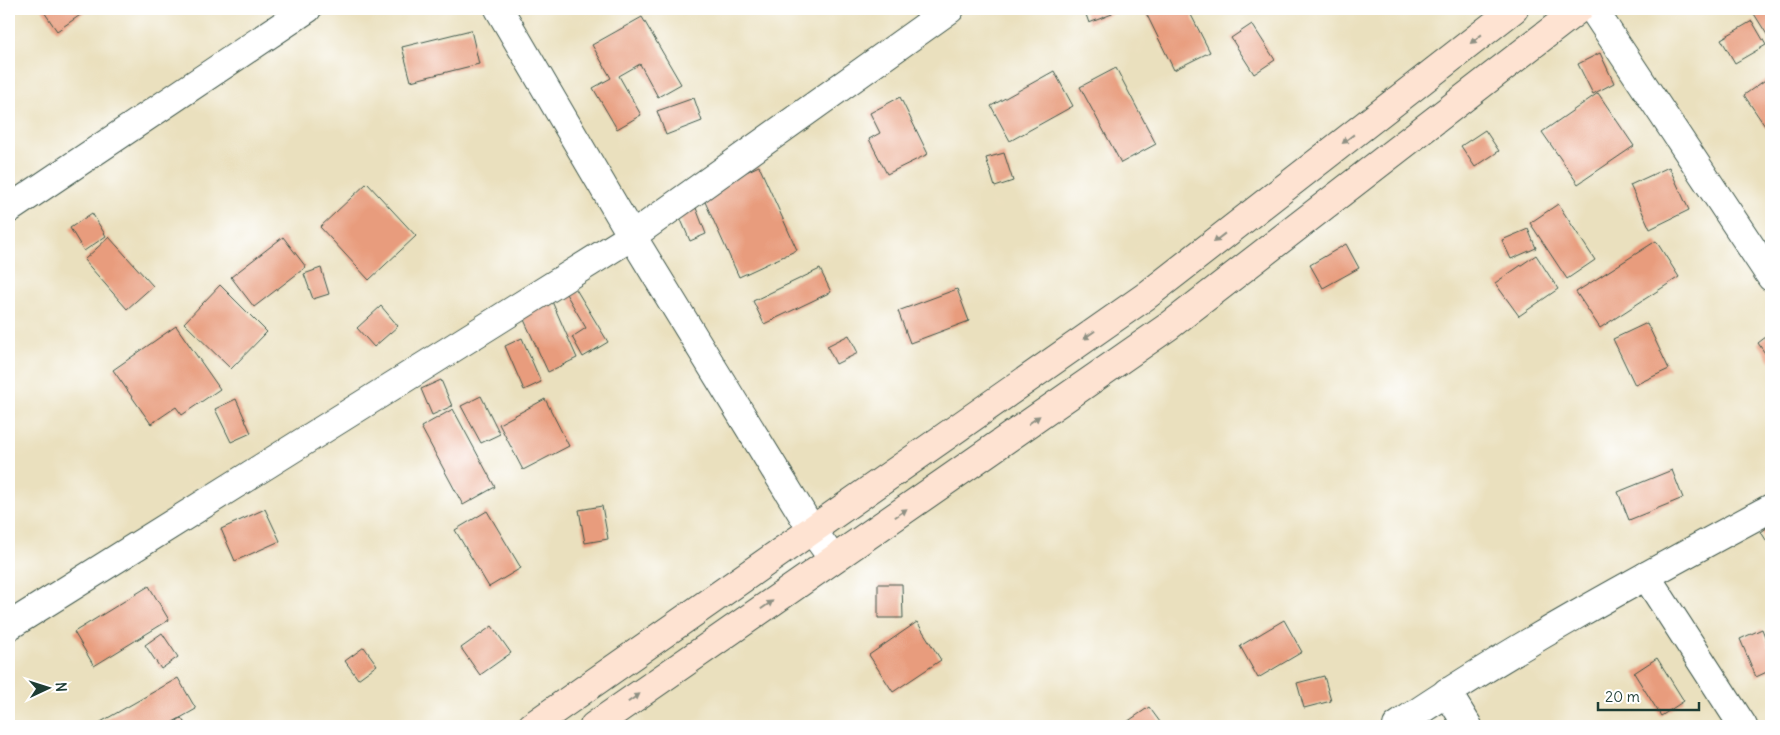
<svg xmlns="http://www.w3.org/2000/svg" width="1780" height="735" viewBox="0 0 1780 735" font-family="Delius,sans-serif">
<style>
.building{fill:#e89c7d}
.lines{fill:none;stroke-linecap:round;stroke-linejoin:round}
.street-casing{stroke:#3d5549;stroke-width:30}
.secondary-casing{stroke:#3d5549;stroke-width:30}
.street{stroke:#fff;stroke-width:28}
.secondary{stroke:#fee3d2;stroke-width:28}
.oneway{fill:#8e9083}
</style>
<rect width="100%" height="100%" fill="#fff"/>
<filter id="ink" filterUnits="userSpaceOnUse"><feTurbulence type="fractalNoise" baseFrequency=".02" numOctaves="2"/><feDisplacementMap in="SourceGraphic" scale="10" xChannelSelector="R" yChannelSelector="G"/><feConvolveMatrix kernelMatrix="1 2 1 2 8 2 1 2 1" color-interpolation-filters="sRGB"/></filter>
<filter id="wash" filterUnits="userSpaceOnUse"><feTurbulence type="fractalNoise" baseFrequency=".0096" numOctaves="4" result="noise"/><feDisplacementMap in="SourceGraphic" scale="20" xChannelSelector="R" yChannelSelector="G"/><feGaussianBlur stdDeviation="1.12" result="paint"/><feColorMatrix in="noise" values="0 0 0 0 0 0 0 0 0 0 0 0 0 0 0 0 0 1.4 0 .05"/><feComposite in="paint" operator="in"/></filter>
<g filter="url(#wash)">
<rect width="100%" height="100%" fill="#eae0be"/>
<g id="blocks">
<g class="building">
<path d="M42,9H89L57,31Z"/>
<path d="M1084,9H1110L1112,14L1089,23Z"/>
<path d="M1144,9H1188L1210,52L1174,70Z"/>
<path d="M1751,9H1771V41Z"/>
<path d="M642,17L681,84L658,97L640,64L619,76L641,115L617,129L593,88L611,78L592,45Z"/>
<path d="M1752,21L1766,45L1735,63L1721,39Z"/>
<path d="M1252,24L1275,60L1254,74L1231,38Z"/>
<path d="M471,30L479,64L411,81L402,47Z"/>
<path d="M1600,53L1614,83L1593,94L1578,64Z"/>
<path d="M1116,68L1156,144L1121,163L1080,87Z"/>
<path d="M1054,71L1073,106L1010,141L991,106Z"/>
<path d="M1771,76V135L1744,95Z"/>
<path d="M1598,93L1634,146L1578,184L1542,132Z"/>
<path d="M900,97L928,154L887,174L869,139L880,133L870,113Z"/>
<path d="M694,98L702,121L666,135L657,111Z"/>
<path d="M1485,130L1499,151L1475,167L1461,146Z"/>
<path d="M1004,153L1013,181L995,187L986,158Z"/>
<path d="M759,166L797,250L739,277L701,193Z"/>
<path d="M1669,167L1689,210L1650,229L1630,185Z"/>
<path d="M367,183L416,236L369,280L320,227Z"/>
<path d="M1558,204L1595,260L1567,279L1530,223Z"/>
<path d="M696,208L706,234L690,241L679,215Z"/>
<path d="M92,213L106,236L84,251L70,228Z"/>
<path d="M1528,229L1536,248L1511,259L1502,240Z"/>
<path d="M109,237L153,286L127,309L84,260Z"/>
<path d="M283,237L306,267L254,307L231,277Z"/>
<path d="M1656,241L1679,277L1600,328L1576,292Z"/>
<path d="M1346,244L1359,268L1323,288L1310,265Z"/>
<path d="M1536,255L1558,289L1519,316L1495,283Z"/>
<path d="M321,268L329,294L313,299L304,274Z"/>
<path d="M820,269L831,292L764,324L753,301Z"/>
<path d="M571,281L608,342L583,357L572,337L586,328L562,287Z"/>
<path d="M220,285L267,332L231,369L184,323Z"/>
<path d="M957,289L969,321L910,343L898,311Z"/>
<path d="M550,297L577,358L548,372L520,311Z"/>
<path d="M381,306L398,326L374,347L357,328Z"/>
<path d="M1647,323L1669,369L1635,385L1613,339Z"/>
<path d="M176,326L220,389L182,415L176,407L151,424L113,370Z"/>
<path d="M1771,333V362L1758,343Z"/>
<path d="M849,335L858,353L836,364L827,346Z"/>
<path d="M522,338L541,382L524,390L505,346Z"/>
<path d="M441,380L452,406L432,415L421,389Z"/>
<path d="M481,396L500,434L481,443L461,406Z"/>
<path d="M236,399L251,433L231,442L215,409Z"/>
<path d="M545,399L569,446L523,470L499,424Z"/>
<path d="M453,409L495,487L463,505L421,427Z"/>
<path d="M1672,470L1683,498L1629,520L1618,492Z"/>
<path d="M602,506L608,539L585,543L579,510Z"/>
<path d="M265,509L280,541L235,561L221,529Z"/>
<path d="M487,511L521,568L489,587L455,530Z"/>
<path d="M1771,525V548L1761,532Z"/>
<path d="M878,584H902L903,618H878Z"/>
<path d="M149,586L169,620L94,666L74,632Z"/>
<path d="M1284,620L1302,652L1258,678L1240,646Z"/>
<path d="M917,622L941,660L893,692L869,655Z"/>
<path d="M492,626L511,653L480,675L461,648Z"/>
<path d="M1762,629L1771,652V670L1756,677L1740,639Z"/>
<path d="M162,633L178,657L161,669L145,645Z"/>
<path d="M364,647L377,665L358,679L345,661Z"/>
<path d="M1657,658L1684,701L1661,716L1634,673Z"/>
<path d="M1324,676L1331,701L1304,708L1297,683Z"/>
<path d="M178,678L196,709L166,726H100L99,723Z"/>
<path d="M1149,707L1163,726H1121Z"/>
<path d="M181,718L187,726H170Z"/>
</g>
</g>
</g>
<g filter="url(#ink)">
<use href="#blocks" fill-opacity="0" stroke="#3d5549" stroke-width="1"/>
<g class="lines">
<g class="street-casing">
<g id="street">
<path d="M499,9L632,236L812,530L833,559"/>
<path d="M1593,9L1771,277"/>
<path d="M9,209L307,9"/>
<path d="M1646,576L1743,726"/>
<path d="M9,626L632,236L950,9"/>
<path d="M1447,692L1468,726"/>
<path d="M1397,726C1516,645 1645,576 1771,508"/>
</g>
</g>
<g class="secondary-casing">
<g id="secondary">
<path d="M532,726L1146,296L1514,9"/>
<path d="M594,726L1169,326L1579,9"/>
</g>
</g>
<use href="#street" class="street"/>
<use href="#secondary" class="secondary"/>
</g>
<defs><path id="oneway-solid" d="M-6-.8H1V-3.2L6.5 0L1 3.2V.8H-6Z" transform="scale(1.25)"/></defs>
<g class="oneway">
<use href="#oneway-solid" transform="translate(1476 39) rotate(142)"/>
<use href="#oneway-solid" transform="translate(1348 139) rotate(142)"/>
<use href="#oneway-solid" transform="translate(1219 238) rotate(142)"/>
<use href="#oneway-solid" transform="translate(1089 335) rotate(145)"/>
<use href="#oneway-solid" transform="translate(1034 420) rotate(-35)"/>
<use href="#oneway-solid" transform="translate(901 513) rotate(-35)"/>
<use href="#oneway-solid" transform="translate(767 605) rotate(-35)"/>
<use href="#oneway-solid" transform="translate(634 698) rotate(-35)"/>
</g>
</g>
<rect width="1780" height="735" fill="none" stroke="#fff" stroke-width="30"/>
<g transform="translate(48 688) rotate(86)" stroke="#ffffff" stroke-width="4" paint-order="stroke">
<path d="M0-4L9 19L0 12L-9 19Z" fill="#1f3d34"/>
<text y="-8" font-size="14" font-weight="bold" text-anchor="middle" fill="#1f3d34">N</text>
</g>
<path d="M1598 702v8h101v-8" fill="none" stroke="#1f3d34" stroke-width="2.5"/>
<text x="1605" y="702" font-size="15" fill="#1f3d34" stroke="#ffffff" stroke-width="4" paint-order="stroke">20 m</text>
</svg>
